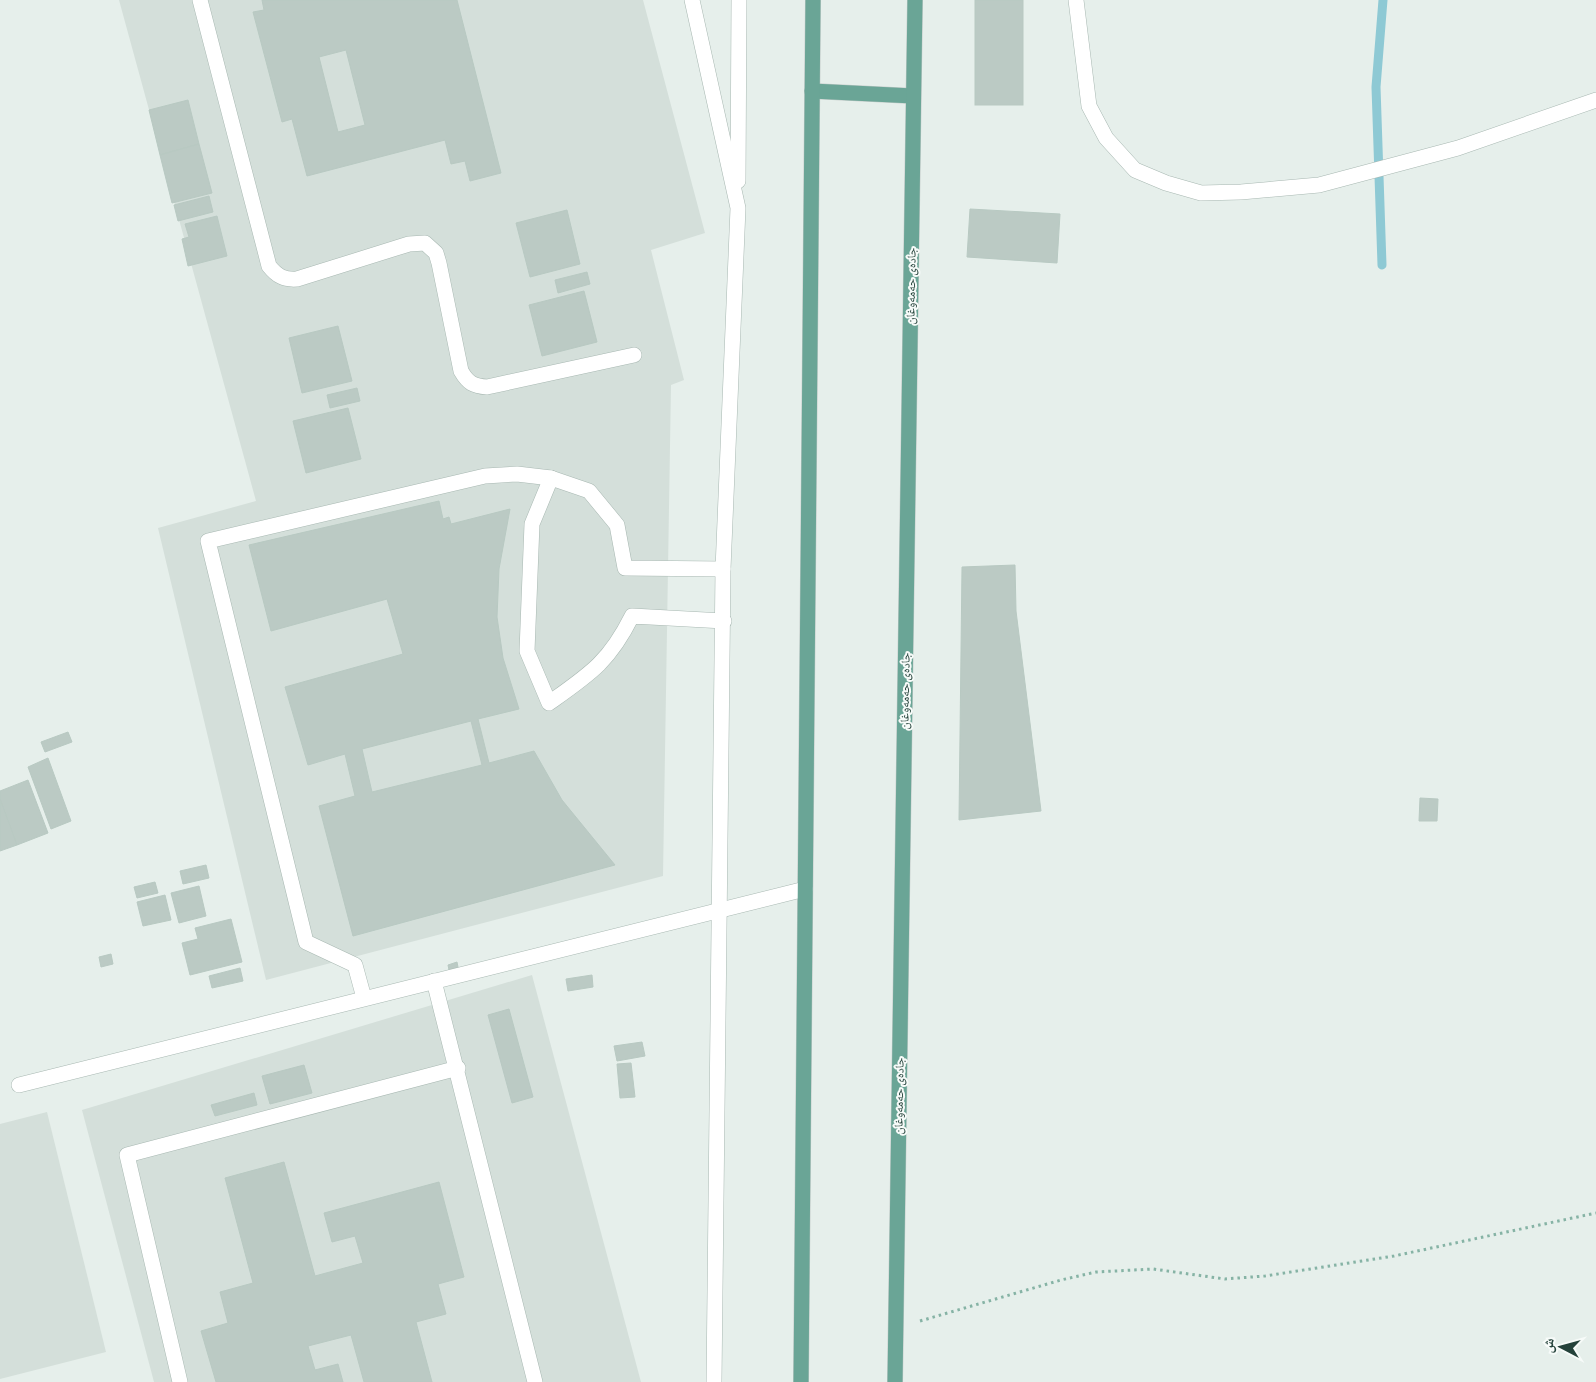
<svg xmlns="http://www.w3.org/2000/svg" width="1596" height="1382" viewBox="0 0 1596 1382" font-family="Lato,'Noto Naskh Arabic',sans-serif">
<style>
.built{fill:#d4dfda}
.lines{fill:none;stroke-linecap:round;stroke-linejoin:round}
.stream{stroke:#8ec9d4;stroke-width:9}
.building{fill:#bbcac4;stroke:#b8c9c2;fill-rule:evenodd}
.lane-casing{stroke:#a8b8b2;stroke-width:16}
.street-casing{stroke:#a8b8b2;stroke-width:16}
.primary-casing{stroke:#c2cac8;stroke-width:16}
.path{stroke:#86b3a5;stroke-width:3;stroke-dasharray:2.5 4;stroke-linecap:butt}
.lane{stroke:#fff;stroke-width:15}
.street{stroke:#fff;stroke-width:15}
.primary{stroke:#6aa596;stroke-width:15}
.labels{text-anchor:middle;stroke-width:4;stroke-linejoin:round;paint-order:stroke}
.street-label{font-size:12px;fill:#24423a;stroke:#f7fbf9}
</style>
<rect width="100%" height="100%" fill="#e6efeb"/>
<g class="built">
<path d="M119,0H643L705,233L651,250L684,380L671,385L663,876L266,980L158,528L256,501Z"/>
<path d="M532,975L641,1382H154L82,1110Z"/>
<path d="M47,1112L106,1352L0,1379V1124Z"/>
</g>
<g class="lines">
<path class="stream" d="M1382,265L1376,87L1383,0"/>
</g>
<g class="building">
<path d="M262,0H457L501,173L470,181L465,161L451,164L445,140L307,176L292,119L282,122L253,12L264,10ZM346,50L365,125L338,132L319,57Z"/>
<rect x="975" y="0" width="48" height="105"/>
<path d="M188,100L199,144L160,155L149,110Z"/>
<path d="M199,144L212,193L172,203L160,155Z"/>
<path d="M209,196L213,212L178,221L174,205Z"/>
<path d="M970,209L1060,214L1057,263L967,257Z"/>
<path d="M567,210L580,264L530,277L516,223Z"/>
<path d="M217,216L227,256L188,266L182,239L189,237L185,224Z"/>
<path d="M587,272L590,284L558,293L555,280Z"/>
<path d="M584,291L597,342L542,356L529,305Z"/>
<path d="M338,326L352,381L302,393L289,338Z"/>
<path d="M357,388L360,401L330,408L327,395Z"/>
<path d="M348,408L361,459L306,473L293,421Z"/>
<path d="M439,501L443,519L449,517L451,524L510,509L499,569L497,617L503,658L519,709L478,719L489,763L534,751L562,800L615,865L353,936L319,806L355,796L345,754L308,765L285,687L403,654L387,599L271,631L249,545ZM471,721L482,765L372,792L362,749Z"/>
<path d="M1015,565L1016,611L1041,811L959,820L962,567Z"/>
<path d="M68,732L72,742L45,752L41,742Z"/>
<path d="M48,758L71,821L51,829L28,767Z"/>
<path d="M28,780L48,833L17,845L0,799V791Z"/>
<path d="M1420,798L1438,799L1437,821H1419Z"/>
<path d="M0,799L17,845L0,851Z"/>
<path d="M206,865L209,878L183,884L180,871Z"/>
<path d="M155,882L158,893L137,898L134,887Z"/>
<path d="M199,886L206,916L179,923L171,893Z"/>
<path d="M165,895L171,920L143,926L137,902Z"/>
<path d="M231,919L242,962L190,975L182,943L198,939L195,928Z"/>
<path d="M111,954L113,964L101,967L99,957Z"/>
<path d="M457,962L459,972L450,975L448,965Z"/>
<path d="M240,968L243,981L212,988L209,976Z"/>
<path d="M592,975L593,987L568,991L566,979Z"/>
<path d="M509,1009L533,1097L512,1103L488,1015Z"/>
<path d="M642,1042L645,1056L617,1061L614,1046Z"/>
<path d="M631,1063L635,1097L620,1098L617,1064Z"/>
<path d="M304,1065L312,1093L270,1104L262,1076Z"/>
<path d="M254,1093L257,1105L215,1116L211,1105Z"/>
<path d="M284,1162L315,1276L363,1263L355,1236L332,1242L324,1213L439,1182L464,1277L438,1284L446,1314L416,1322L432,1382H364L351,1335L308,1346L315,1370L338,1364L343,1382H216L201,1331L228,1323L220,1292L253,1283L225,1178Z"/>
</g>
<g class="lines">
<g class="lane-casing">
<g id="lane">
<path d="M200,0L269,266C277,276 284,280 297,279L409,244L425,243L436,253L439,263L461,371C468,383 473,386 487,387L634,355"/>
<path d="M692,0L738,208L723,569L714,1382"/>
<path d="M738,181L739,0"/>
<path d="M551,478L532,524L527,651L549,703C590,674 609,662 632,616L724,621"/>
<path d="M434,981L535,1382"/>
<path d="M364,998L355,965L306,942L208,541L485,476L517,474L551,478L589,491L617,525L625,568L723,569"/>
<path d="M19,1085L805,889"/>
<path d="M180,1382L127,1155L458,1068"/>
</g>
</g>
<g class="street-casing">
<path id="street" d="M1076,0L1089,106L1106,138L1135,170L1166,183L1201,193L1241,192L1319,185L1458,148L1596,100"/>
</g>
<g class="primary-casing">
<g id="primary">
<path d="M812,91L913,96"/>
<path d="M801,1382L813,0"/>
<path d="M895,1382L915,0"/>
</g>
</g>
<path class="path" d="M920,1321L1061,1280L1096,1272L1153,1269L1225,1279L1265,1276L1394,1256L1596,1213"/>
<use href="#lane" class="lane"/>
<use href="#street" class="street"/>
<use href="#primary" class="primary"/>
</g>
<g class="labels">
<g class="street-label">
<text transform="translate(911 286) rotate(-89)" y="4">جادەی حەمەوغان</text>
<text transform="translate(905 691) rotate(-89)" y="4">جادەی حەمەوغان</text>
<text transform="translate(899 1096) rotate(-89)" y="4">جادەی حەمەوغان</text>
</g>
</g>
<g transform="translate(1561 1347) rotate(276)" stroke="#f7fbf9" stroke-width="4" paint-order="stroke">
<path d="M0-4L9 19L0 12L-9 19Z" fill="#24423a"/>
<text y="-8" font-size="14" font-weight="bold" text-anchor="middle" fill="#24423a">ش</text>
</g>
</svg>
